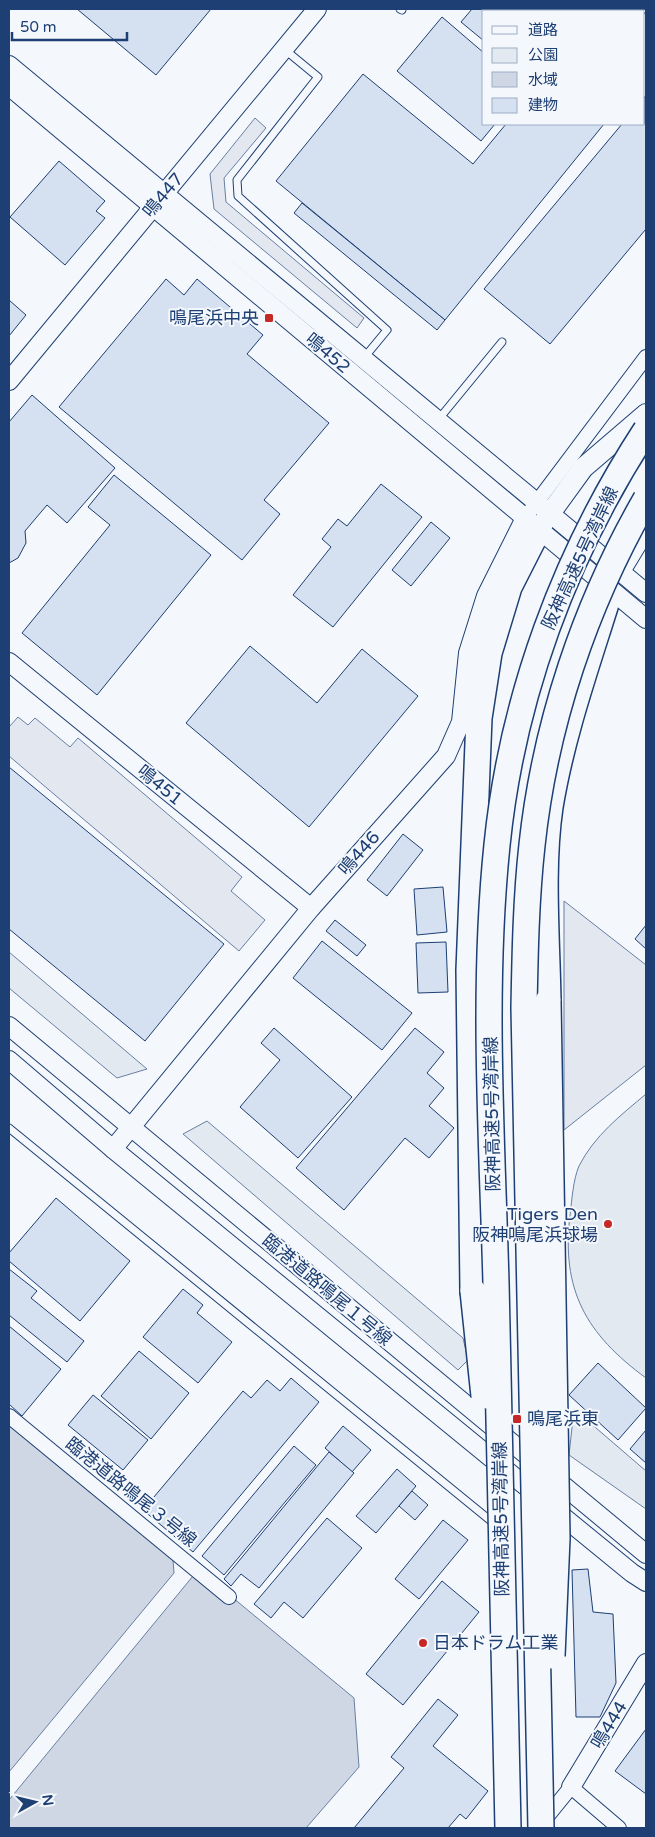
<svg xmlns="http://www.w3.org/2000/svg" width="655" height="1837" viewBox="0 0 655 1837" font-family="'Varela Round','Noto Sans JP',sans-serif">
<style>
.green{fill:#e3e9f0;stroke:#687fa3}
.parking{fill:#e3e8f0;stroke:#687fa3}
.water{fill:#cfd7e4;stroke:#687fa3}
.building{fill:#d5e0f0;stroke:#1d3f73}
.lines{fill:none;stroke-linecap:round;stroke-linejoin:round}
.service-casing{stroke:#1d3f73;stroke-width:9}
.minor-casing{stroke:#1d3f73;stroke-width:16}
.tertiary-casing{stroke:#1d3f73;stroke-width:20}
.secondary-casing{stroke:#1d3f73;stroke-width:22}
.motorway-casing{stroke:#1d3f73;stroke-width:28}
.service{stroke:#f4f7fb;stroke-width:7}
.minor{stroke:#f4f7fb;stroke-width:14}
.tertiary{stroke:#f4f7fb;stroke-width:18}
.secondary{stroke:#f4f7fb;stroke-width:20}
.motorway{stroke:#f4f7fb;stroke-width:25}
.motorway-bridge-casing{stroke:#1d3f73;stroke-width:28;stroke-linecap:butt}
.motorway-bridge{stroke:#f4f7fb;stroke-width:25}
.poi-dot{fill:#c62828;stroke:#f4f7fb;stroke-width:2}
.labels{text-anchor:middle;stroke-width:4;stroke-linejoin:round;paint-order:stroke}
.street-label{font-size:18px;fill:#1d3f73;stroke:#f4f7fb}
.poi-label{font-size:18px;fill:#1d3f73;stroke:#f4f7fb;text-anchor:end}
</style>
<rect width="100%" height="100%" fill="#f4f7fb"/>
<g class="green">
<path d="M9,952L147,1069L117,1078L9,988Z"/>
<path d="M646,1094V1378C586,1334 561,1290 570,1215C572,1200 573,1180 579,1166C594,1136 621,1115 646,1094Z"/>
<path d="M207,1121L463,1338L468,1360L458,1370L183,1134Z"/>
<path d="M574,1409L646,1471V1509L569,1455Z"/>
</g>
<g class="parking">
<path d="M255,118L266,128L224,178L226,202L364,318L357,328L214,209L210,174Z"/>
<path d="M18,717L28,725L35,718L70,747L78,738L242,877L231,891L265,920L239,951L9,756V727Z"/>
<path d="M564,901L646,965V1065L564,1130Z"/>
</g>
<g class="water">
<path d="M9,1424L173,1560L174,1573L9,1772Z"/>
<path d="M193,1576L215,1594L221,1588L354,1698L359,1767L306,1828H9V1800Z"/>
</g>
<g class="building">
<path d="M77,9H211L156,75Z"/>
<path d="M472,9H586L587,10L484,11V41L461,22Z"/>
<path d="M442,17L484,53V124H495L481,141L397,71Z"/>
<path d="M363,74L473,164L506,124H604L445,320L276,181Z"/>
<path d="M646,95V229L550,344L484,289L622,124H644V98Z"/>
<path d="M59,161L105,201L96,211L105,218L65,265L10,217Z"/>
<path d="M302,203L445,320L437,330L294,213Z"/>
<path d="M166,279L184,295L197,279L263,335L247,354L329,423L264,500L280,514L242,560L59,407Z"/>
<path d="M9,300L26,315L9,336Z"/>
<path d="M32,395L115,468L67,523L47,505L25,531L26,543L18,558L9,563V422Z"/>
<path d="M114,475L211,555L97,695L22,633L110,525L88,507Z"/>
<path d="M381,484L422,517L333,627L293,595L331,547L322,539L338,519L347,526Z"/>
<path d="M431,522L450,538L411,586L392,570Z"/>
<path d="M250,646L317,703L362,649L418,696L309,827L186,723Z"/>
<path d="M9,767L224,944L145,1041L9,929Z"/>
<path d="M403,834L423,850L387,896L367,880Z"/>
<path d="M443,887L447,932L417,935L414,889Z"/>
<path d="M335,920L366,945L357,956L326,931Z"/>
<path d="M646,925V949L635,939Z"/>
<path d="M322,941L412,1013L382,1050L293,978Z"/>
<path d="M446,942L448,992L418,993L416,943Z"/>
<path d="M274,1028L352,1097L298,1158L240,1107L280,1060L261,1043Z"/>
<path d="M415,1028L444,1052L427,1073L444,1088L429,1106L454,1128L429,1158L405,1138L344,1210L296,1168Z"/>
<path d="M56,1198L130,1261L80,1321L9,1261V1253Z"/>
<path d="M9,1269L37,1291L31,1298L84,1341L67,1362L9,1315Z"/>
<path d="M183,1289L203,1305L197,1313L232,1342L198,1383L143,1337Z"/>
<path d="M9,1326L61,1369L22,1416L9,1404Z"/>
<path d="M139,1351L189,1393L151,1439L101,1396Z"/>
<path d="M598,1363L646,1408L618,1440L569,1395Z"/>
<path d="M291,1378L319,1402L193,1552L143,1510L243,1391L251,1398L267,1380L280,1391Z"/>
<path d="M93,1395L148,1440L123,1470L68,1425Z"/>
<path d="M343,1426L371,1450L352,1472L325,1448Z"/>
<path d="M646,1430V1463L630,1449Z"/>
<path d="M294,1446L316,1465L224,1575L202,1556Z"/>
<path d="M329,1452L354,1473L259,1588L241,1574L231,1586L224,1579Z"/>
<path d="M397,1469L416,1486L376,1533L356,1516Z"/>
<path d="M412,1491L428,1505L415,1520L399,1506Z"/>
<path d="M327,1518L362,1548L303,1618L284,1602L271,1618L254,1604Z"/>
<path d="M443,1520L468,1540L419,1599L395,1579Z"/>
<path d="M588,1569L593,1612L613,1614L616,1683L600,1717H576L572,1570Z"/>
<path d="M442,1581L479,1612L403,1705L366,1674Z"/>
<path d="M438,1699L458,1715L433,1746L488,1791L466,1819L460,1814L448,1828H354L404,1768L391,1757Z"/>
<path d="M646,1729V1794L615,1771Z"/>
</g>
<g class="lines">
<g class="service-casing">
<g id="service">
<path d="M400,9L402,10"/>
<path d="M641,11L643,9"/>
<path d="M284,49L318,77L237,180L238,196L387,330L363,359"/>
<path d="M438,420L502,342"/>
<path d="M9,1128L491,1521"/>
</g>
</g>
<g class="minor-casing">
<g id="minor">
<path d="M525,518L646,357"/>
<path d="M9,1416L229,1597"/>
<path d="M541,1824L571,1787L619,1828"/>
</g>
</g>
<g class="tertiary-casing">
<g id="tertiary">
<path d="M9,65L646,593"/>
<path d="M9,86L646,619"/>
<path d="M9,381L317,9"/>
<path d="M9,662L311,908"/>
<path d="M9,1026L646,1554"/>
<path d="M9,1060L113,1149L632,1573L646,1582"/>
<path d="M113,1149L311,908L446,756L461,722L468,653L486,596L525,518"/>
<path d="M571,1787L646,1663"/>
</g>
</g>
<g class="secondary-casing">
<g id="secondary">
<path d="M538,530L583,468L646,414"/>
<path d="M620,571L646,528"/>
</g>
</g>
<g class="motorway-casing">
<g id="motorway">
<path d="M548,1001C547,939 541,868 550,807C562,734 587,665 609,594"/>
<path d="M473,1291L469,970L479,718L489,653L509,587L538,530"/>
</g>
</g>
<use href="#service" class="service"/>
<use href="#minor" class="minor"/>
<use href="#tertiary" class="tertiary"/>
<use href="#secondary" class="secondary"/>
<use href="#motorway" class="motorway"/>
<g class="motorway-bridge-casing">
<g id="motorway-bridge">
<path d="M548,1001L557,1538L552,1656"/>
<path d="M473,1291L484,1396"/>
<path d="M508,1828C504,1646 500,1465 496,1283C492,1137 482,990 497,845C512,697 565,554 646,430"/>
<path d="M541,1828L524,1008C525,954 526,899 532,845C545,724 585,605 646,499"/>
</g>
</g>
<use href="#motorway-bridge" class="motorway-bridge"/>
</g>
<g class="poi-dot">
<rect x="264" y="313" width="10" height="10" rx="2.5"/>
<circle cx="608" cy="1224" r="5"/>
<rect x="512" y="1414" width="10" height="10" rx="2.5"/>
<circle cx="423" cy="1643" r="5"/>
</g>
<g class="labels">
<g class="street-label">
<text transform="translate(163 195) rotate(-50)" y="6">鳴447</text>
<text transform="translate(328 353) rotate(40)" y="6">鳴452</text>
<text transform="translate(580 558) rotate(-65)" y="6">阪神高速5号湾岸線</text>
<text transform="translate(160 785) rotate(39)" y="6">鳴451</text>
<text transform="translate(359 853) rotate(-49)" y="6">鳴446</text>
<text transform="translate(492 1114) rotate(-91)" y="6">阪神高速5号湾岸線</text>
<text transform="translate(327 1290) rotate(40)" y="6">臨港道路鳴尾１号線</text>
<text transform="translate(131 1492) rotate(39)" y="6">臨港道路鳴尾３号線</text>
<text transform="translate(501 1519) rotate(-91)" y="6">阪神高速5号湾岸線</text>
<text transform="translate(609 1725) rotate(-59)" y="6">鳴444</text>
</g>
<g class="poi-label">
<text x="259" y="324">鳴尾浜中央</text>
<text x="598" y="1220">Tigers Den<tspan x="598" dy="21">阪神鳴尾浜球場</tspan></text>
<text x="527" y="1425" text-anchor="start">鳴尾浜東</text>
<text x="433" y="1649" text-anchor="start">日本ドラム工業</text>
</g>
</g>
<rect width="655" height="1837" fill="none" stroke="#1d3f73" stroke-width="20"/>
<rect x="482" y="10" width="162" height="115" fill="#f4f7fb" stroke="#9eadc5"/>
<rect x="492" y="26" width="25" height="8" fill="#f4f7fb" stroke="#9eadc5"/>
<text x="528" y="35" font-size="15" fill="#1d3f73">道路</text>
<rect x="492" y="48" width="25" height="15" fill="#e3e9f0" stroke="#9eadc5"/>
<text x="528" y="60" font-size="15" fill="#1d3f73">公園</text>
<rect x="492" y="72" width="25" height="15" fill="#cfd7e4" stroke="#9eadc5"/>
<text x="528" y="85" font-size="15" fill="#1d3f73">水域</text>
<rect x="492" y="98" width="25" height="15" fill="#d5e0f0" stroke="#9eadc5"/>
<text x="528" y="110" font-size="15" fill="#1d3f73">建物</text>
<g transform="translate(35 1802) rotate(82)" stroke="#f4f7fb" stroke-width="4" paint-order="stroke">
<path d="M0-4L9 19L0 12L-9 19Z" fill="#1d3f73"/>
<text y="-8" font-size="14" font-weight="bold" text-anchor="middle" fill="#1d3f73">N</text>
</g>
<path d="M12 32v8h115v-8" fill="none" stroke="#1d3f73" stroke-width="2.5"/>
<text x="20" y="32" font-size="15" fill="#1d3f73" stroke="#f4f7fb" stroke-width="4" paint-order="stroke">50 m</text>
</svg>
